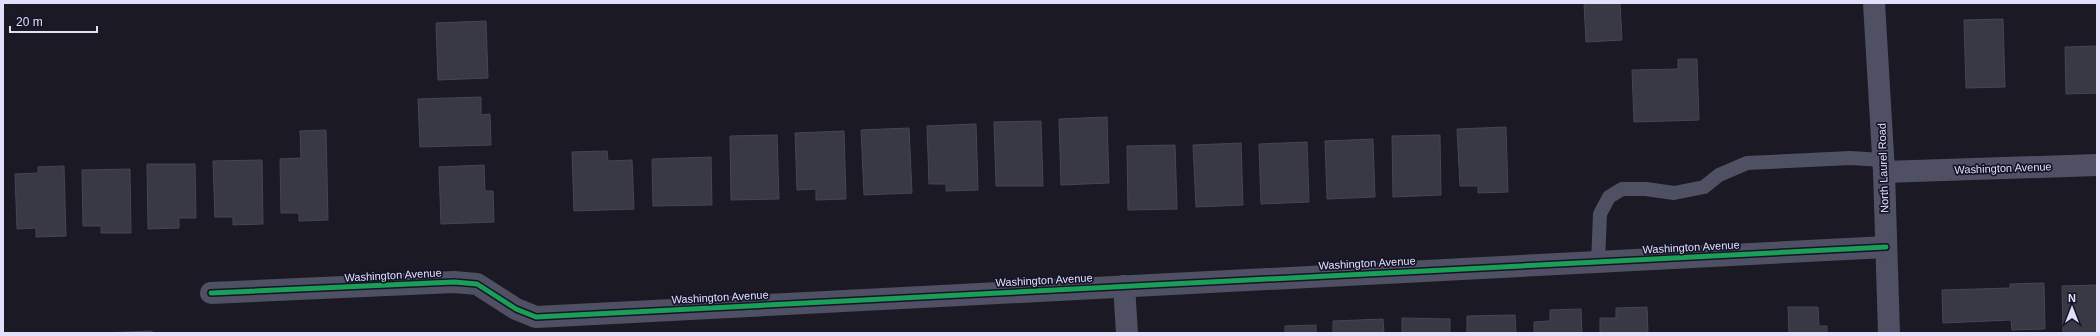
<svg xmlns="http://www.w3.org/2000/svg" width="2100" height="336" viewBox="0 0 2100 336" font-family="Arial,sans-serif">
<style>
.building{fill:#393845;stroke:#474556}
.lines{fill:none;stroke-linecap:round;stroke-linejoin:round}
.lane{stroke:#505064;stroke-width:14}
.street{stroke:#505064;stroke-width:22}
.cycleway-casing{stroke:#161429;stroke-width:8}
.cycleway{stroke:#1a9f57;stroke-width:5}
.labels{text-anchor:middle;stroke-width:3.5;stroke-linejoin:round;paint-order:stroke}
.street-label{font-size:11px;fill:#e1e0fb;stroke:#161429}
</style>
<rect width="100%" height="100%" fill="#1a1924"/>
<g class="building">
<path d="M1584,3H1620L1622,40L1586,42Z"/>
<path d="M2003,19L2005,87L1966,88L1964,20Z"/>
<path d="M486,21L488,78L438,80L436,23Z"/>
<path d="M2097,46V93L2066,94L2065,47Z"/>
<path d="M1678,59H1697L1699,120L1634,122L1632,70L1678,69Z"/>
<path d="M481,97V115L490,114L491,145L420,147L418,99Z"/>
<path d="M1107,117L1109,183L1061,185L1059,119Z"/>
<path d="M1041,121L1043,186H996L994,122Z"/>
<path d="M976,124L978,190L946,191V184H929L927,126Z"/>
<path d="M1506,127L1508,192L1478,193V186H1460L1457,129Z"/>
<path d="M909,128L912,193L864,195L861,130Z"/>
<path d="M326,130L328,220L299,221V213H281L280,159L301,158L300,131Z"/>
<path d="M844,131L846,199L816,200V189L797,190L795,133Z"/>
<path d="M777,135L779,199L731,200L730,136Z"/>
<path d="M1440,135L1441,195L1393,197L1392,136Z"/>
<path d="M1373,139L1375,197L1327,199L1325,141Z"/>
<path d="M1307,142L1309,202L1261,204L1259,144Z"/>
<path d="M1241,143L1243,205L1196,207L1193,145Z"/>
<path d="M1175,145L1177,209L1128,210L1127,146Z"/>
<path d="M607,151L608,161L632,160L634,209L574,211L572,152Z"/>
<path d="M711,157L712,205L653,206L652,159Z"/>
<path d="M262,160L263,224L233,225V217H215L213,161Z"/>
<path d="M147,164H195L196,218H179V228L148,229Z"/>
<path d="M484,165L485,191H493L494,222L441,224L439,167Z"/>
<path d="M64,166L66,236L36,237V228L17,229L15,174L38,173V167Z"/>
<path d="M130,169L131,233H101V226H83L82,170Z"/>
<path d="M2044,283L2045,329L2012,330L2011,320L1943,323L1942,290L2010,288V284Z"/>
<path d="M2097,285V333H2063L2062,286Z"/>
<path d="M1647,307L1648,333H1600V318H1616V308Z"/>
<path d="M1788,307H1818L1819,326H1827V333H1789Z"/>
<path d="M1581,309L1582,333H1534V322L1550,321V310Z"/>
<path d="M1515,315L1516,333H1467V316Z"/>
<path d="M1402,318L1450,319V333H1402Z"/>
<path d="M1383,319L1384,333H1333V321Z"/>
<path d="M1316,325V333H1285V326Z"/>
<path d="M152,331L153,333H99Z"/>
</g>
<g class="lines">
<path class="lane" d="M1598,262L1600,214L1609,197L1622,189H1646L1674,193L1704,187L1719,175L1747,163L1850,158L1883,160"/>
<g class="street">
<path d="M1874,3L1884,172L1889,333"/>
<path d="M1884,172L2097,165"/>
<path d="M1124,286L1127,333"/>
<path d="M211,293L454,282L477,284L516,309L536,317L1886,247"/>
</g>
<g class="cycleway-casing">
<path id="cycleway" d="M211,293L454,282L477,284L516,309L536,317L1886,247"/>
</g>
<use href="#cycleway" class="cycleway"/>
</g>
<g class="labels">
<g class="street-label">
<text transform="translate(1883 168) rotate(-92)" y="4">North Laurel Road</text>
<text transform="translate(2003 168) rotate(-2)" y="4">Washington Avenue</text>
<text transform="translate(1691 247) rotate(-3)" y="4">Washington Avenue</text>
<text transform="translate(1367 263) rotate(-3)" y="4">Washington Avenue</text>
<text transform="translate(393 275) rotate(-3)" y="4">Washington Avenue</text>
<text transform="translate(1044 280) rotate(-3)" y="4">Washington Avenue</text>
<text transform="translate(720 297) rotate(-3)" y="4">Washington Avenue</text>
</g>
</g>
<rect width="2100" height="336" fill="none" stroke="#e1e0fb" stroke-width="8"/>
<g transform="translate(2072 308)" stroke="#161429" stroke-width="3" paint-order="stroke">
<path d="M0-3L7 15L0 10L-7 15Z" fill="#e1e0fb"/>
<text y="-6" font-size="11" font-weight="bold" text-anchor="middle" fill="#e1e0fb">N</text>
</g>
<path d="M10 26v6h87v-6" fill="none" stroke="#e1e0fb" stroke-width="2"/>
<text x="16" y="26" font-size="12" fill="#e1e0fb" stroke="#161429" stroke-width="3" paint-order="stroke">20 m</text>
</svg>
